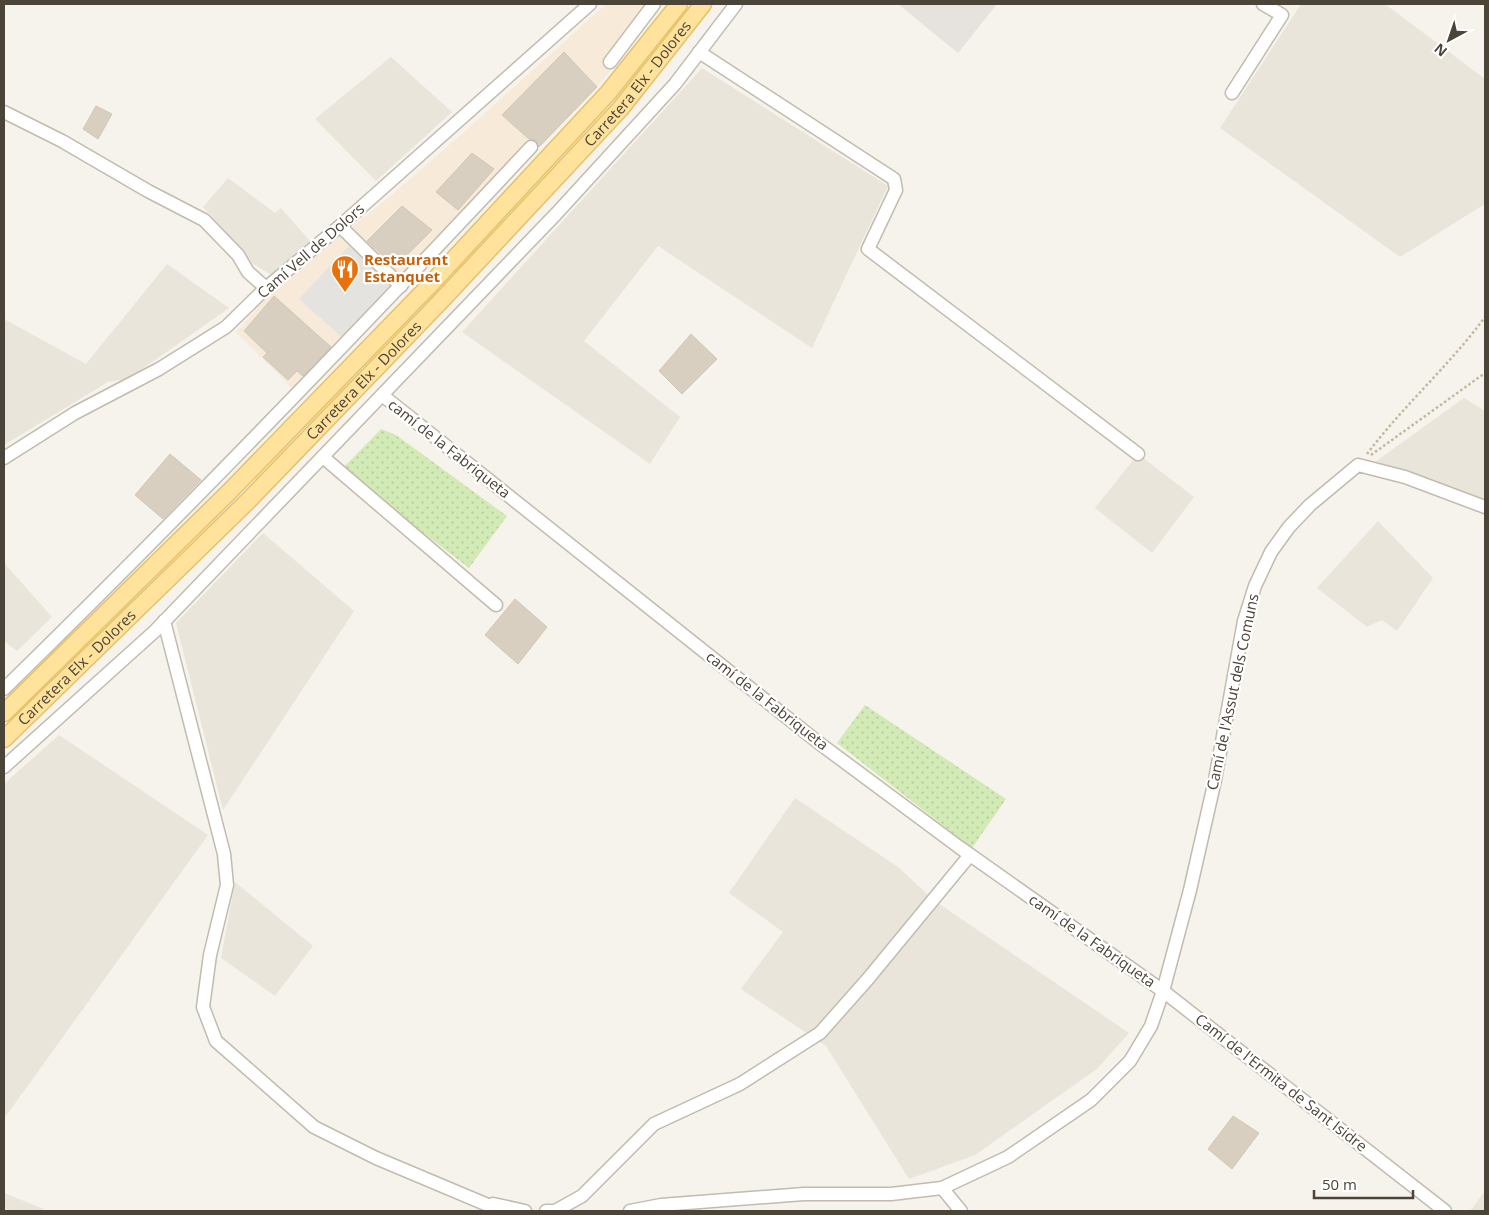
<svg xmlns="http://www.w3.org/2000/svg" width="1489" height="1215" viewBox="0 0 1489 1215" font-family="'Open Sans',sans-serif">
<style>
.residential{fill:#eae5da}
.commercial{fill:#f7ead8}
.industrial{fill:#e6e2dd}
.park{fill:url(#park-dots)}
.parking{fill:#e5e3e0}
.building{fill:#d8cfc1;stroke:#d3c7b4}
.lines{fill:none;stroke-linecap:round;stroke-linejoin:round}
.minor-casing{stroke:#c2bbae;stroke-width:15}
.major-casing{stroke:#e6c16a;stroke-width:19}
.path{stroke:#c4b79f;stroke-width:2.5;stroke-dasharray:2.5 2.5;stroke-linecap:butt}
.minor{stroke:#fff;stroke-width:12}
.major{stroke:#ffe39c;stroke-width:16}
.labels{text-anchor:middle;stroke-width:4.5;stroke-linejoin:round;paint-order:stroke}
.street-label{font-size:15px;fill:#4b4439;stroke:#fff}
.food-label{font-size:15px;font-weight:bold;fill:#c56008;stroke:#fff;text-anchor:start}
</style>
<defs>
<pattern id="park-dots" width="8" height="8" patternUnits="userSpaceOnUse" patternTransform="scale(1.25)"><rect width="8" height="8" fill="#d2eab5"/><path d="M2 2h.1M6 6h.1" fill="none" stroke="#b6ca9c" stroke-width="1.8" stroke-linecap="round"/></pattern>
</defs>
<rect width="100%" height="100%" fill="#f6f3ec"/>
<g class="residential">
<path d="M1301,4H1385L1485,79V204L1400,257L1220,128Z"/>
<path d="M391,57L452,112L376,181L315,119Z"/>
<path d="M702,68L888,186L812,348L658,246L584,341L680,417L650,464L462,332Z"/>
<path d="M228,178L275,213L281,208L310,241L273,276L253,264L203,207Z"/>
<path d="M167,264L229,308L128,379L108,382L4,445V319L86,364Z"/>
<path d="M1464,398L1485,411V501L1375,462Z"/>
<path d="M1138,454L1194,497L1152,553L1095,508Z"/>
<path d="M1378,521L1433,578L1397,631L1382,620L1367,627L1317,588Z"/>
<path d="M263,533L354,611L223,810L176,623Z"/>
<path d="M4,563L52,617L17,651L4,641Z"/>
<path d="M59,735L208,835L6,1116L4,1115V784Z"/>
<path d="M795,798L898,867L935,901L1129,1033L1097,1069L975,1155L909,1179L826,1046L741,989L783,932L729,893Z"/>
<path d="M235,882L313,946L275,996L221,958Z"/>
<path d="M1485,1191V1211H1470Z"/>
<path d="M4,1193L44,1209L43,1211H4Z"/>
</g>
<path class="commercial" d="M606,4H646L658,12L597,87L539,147L530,142L295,391L236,332L273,291L394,193L463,133Z"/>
<path class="industrial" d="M898,4H997L958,53Z"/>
<g class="park">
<path d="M381,429L396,435L507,516L469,568L341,470Z"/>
<path d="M865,705L1006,799L972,848L837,743Z"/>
</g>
<path class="parking" d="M349,246L392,286L343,338L299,299Z"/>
<g class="building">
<path d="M564,52L597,87L539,147L536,141L529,139L502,115Z"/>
<path d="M96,106L112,114L98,139L83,129Z"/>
<path d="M472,153L494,169L458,210L436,192Z"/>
<path d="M402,206L432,230L395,267L367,241Z"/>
<path d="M274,296L331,347L303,376L297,371L288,380L263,357L267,353L244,331Z"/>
<path d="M691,334L717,359L682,394L659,371Z"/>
<path d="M170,454L201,480L163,519L135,495Z"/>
<path d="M515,599L547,627L518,664L485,635Z"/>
<path d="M1233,1116L1259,1133L1232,1169L1208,1149Z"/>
</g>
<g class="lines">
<g class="minor-casing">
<g id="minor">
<path d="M699,52L894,179L896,190L868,249L1138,454"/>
<path d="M610,62L654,4"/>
<path d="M1232,93L1282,15L1263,4"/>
<path d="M4,112L62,141L148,191L204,220L238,255L248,272L266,288"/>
<path d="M340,226L401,286"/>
<path d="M382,395L819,743L959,847L1163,991L1445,1211"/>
<path d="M323,457L496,605"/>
<path d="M4,458L75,413L159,369L226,327L266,288L340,226L590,4"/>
<path d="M164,621L224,854L227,885L210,955L203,1007L216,1041L314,1127L376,1158L502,1211"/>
<path d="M4,689C184,513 359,331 531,147"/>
<path d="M4,767L155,631L556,214L675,84L736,4"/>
<path d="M942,1188L961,1211"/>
<path d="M493,1204L525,1211"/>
<path d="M546,1211H555L582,1196L654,1124L740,1084L820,1033L867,980L970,855"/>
<path d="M630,1211L661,1205L804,1194H891L942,1188L1008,1157L1091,1100L1130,1061L1151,1026L1163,991L1190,890L1215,780L1244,621L1255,586L1271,552L1289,527L1310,505L1358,465L1405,477L1485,507"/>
</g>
</g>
<g class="major-casing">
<g id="major">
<path d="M4,713L230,491L427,288L608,93L679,4"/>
<path id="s1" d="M4,739L247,502L440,302L621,108L703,4"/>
</g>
</g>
<g class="path">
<path d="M1367,454C1403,406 1449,366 1485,317"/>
<path d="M1371,455L1485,373"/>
</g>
<use href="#minor" class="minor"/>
<use href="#major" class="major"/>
</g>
<defs>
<g id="restaurant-pin" transform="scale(1.4375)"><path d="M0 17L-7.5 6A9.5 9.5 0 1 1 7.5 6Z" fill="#e8710a" stroke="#fff"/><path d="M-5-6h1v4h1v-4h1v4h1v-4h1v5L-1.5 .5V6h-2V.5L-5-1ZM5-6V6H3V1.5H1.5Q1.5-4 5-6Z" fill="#fff"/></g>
</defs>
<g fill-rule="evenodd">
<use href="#restaurant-pin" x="345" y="269"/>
</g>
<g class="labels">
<g class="street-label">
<text dy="5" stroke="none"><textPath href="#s1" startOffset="912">Carretera Elx - Dolores</textPath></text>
<text transform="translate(311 251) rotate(-41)" y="5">Camí Vell de Dolors</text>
<text dy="5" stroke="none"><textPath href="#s1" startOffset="508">Carretera Elx - Dolores</textPath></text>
<text transform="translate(449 449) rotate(38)" y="5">camí de la Fabriqueta</text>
<text dy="5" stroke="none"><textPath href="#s1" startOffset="102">Carretera Elx - Dolores</textPath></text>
<text transform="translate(1233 692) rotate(-78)" y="5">Camí de l'Assut dels Comuns</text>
<text transform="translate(767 701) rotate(38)" y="5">camí de la Fabriqueta</text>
<text transform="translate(1092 941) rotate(35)" y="5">camí de la Fabriqueta</text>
<text transform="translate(1281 1083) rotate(38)" y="5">Camí de l'Ermita de Sant Isidre</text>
</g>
<g class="food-label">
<text x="364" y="265">Restaurant<tspan x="364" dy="17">Estanquet</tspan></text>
</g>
</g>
<rect width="1489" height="1215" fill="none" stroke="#4b4439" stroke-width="10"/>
<g transform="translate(1449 40) rotate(220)" stroke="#ffffff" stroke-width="4" paint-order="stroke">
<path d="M0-4L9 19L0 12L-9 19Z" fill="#4b4439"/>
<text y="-8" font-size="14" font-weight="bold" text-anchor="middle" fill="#4b4439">N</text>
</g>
<path d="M1314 1190v8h99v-8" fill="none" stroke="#4b4439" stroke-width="2.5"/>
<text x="1322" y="1190" font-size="15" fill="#4b4439" stroke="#ffffff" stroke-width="4" paint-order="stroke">50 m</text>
</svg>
